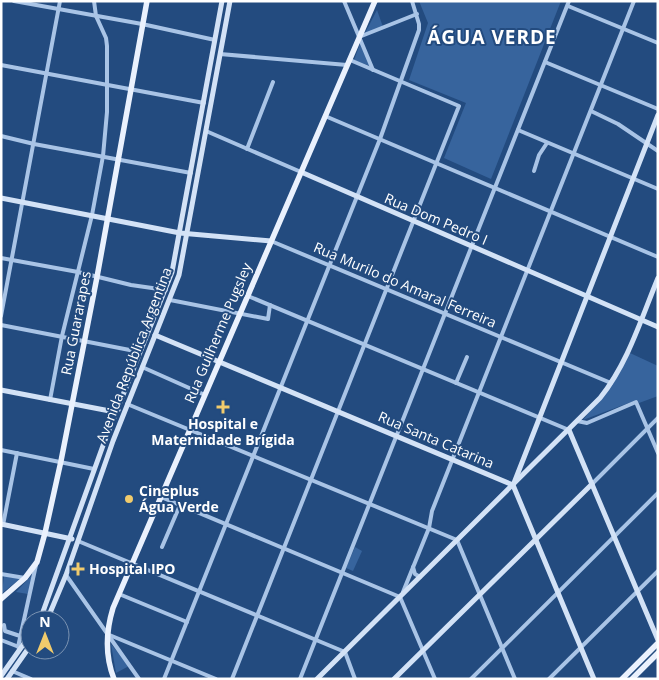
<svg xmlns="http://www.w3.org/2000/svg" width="659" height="680" viewBox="0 0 659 680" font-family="'Open Sans',sans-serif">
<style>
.green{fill:#37649d}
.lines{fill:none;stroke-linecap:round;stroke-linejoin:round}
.street{stroke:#a9c4e6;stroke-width:4}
.secondary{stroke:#d3e2f6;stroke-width:5}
.primary{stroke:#eaf1fd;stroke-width:5.5}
.poi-dot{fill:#f1cb6c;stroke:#234b7f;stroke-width:2}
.labels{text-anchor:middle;stroke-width:4;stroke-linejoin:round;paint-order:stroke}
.street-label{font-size:14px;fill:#fff;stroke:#234b7f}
.poi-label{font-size:14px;font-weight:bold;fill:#fff;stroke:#234b7f;text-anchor:start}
.district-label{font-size:19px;font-weight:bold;letter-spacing:1px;fill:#fff;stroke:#234b7f}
</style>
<rect width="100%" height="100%" fill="#234b7f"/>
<g class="green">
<path d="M419,1H561L491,179L444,158L466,103L409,80L428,23Z"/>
<path d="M377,10L383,27L364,35Z"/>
<path d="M360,44L370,66L354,60Z"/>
<path d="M630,353L658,366V396L639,403L637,400L634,401L583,420L614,380Z"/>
<path d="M355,547L362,551L353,571L346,568Z"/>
<path d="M34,573L28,594L16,592Z"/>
<path d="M4,576L20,579L2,593Z"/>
<path d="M111,644L129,666L116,673Z"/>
</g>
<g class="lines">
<g class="street">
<path d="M14,1L142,24L215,40"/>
<path d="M344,1L373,70"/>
<path d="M568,6L658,43"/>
<path d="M359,37L417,14"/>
<path d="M220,54L347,65"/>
<path d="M545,62L658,109"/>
<path d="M1,65L204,103"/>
<path d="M591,111L618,124L658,151"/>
<path d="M325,116L658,257"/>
<path d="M518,130L658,189"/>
<path d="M206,131L301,172"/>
<path d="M1,136L34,144L191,173"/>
<path d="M247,149L273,82"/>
<path d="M534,171L539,155L547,143"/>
<path d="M271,241L611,383"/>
<path d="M1,258L78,272L131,285L166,290"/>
<path d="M248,296L569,430"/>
<path d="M170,300L268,319L270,305"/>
<path d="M1,316L60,1"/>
<path d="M1,325L140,352"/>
<path d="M142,367L205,395"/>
<path d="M456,383L467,357"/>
<path d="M50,400L62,336L92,215L103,156L107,112V46L106,38L96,16L94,1"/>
<path d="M127,404L457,540L515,679"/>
<path d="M577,421L587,423L636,402L658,453"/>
<path d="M1,450L94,469"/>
<path d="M592,484L658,418"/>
<path d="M161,497L400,597L435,679"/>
<path d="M3,525L17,453"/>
<path d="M78,541L345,652L355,679"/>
<path d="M162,547L180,505"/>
<path d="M413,567L415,574L420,577"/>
<path d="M1,574L25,578"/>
<path d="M66,575L139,679"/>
<path d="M403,592L429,528L432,511L634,1"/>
<path d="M119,594L187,622"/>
<path d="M4,625L5,631L20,636"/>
<path d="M107,634L216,679"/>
<path d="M1,640L19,647"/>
<path d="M18,647L36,565"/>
<path d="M12,671L31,679"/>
<path d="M164,679L380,139L419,30V24L412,1"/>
<path d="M232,679L459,106L350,60"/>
<path d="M300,679L569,1"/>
<path d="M471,679L658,493"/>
<path d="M549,679L658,571"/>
</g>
<g class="secondary">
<path d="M301,172L658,327"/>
<path d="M1,198L180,233L271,241"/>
<path d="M155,335L513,485L594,679"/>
<path d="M1,390L115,412L118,410"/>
<path d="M569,430L658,640"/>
<path d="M514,483L658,115"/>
<path d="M1,524L72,539"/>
<path d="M40,620L105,440L172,272L222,1"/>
<path d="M47,620L66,575L113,441L179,275L230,1"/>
<path d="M1,676L30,635"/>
<path d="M7,679L30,646"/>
<path d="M317,679L600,398C628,363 641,319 658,278"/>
<path d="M394,679L592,484"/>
</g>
<g class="primary">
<path d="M1,599L25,578L37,562L45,533L61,461L97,277L147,1"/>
<path d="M114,679C105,656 106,631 113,608L375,1"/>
<path d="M622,679L658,643"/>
<path d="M632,679L658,653"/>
</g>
</g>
<g class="poi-dot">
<path d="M220.5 399.5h5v5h5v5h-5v5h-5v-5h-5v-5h5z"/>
<circle cx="129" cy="499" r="5"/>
<path d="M75.5 561.5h5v5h5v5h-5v5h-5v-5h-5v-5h5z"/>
</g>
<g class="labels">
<g class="street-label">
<text transform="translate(436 219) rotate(23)" y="5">Rua Dom Pedro I</text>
<text transform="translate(405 285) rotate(23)" y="5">Rua Murilo do Amaral Ferreira</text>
<text transform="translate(76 323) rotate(-79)" y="5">Rua Guararapes</text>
<text transform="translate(218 333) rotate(-67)" y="5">Rua Guilherme Pugsley</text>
<text transform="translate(134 355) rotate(-69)" y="5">Avenida República Argentina</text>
<text transform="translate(436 440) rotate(23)" y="5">Rua Santa Catarina</text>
</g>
<g class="poi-label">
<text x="223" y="429" text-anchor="middle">Hospital e<tspan x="223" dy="16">Maternidade Brígida</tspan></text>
<text x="139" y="496">Cineplus<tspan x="139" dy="16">Água Verde</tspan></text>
<text x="89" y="574">Hospital IPO</text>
</g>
<g class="district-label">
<text x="492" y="44">ÁGUA VERDE</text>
</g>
</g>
<rect width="659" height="680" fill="none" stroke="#ffffff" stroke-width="5"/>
<g transform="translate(45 635)"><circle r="24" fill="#234b7f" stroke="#7b93b2"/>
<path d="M0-4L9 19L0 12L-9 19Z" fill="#f1cb6c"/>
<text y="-8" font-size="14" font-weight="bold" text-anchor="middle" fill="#ffffff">N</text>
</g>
</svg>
